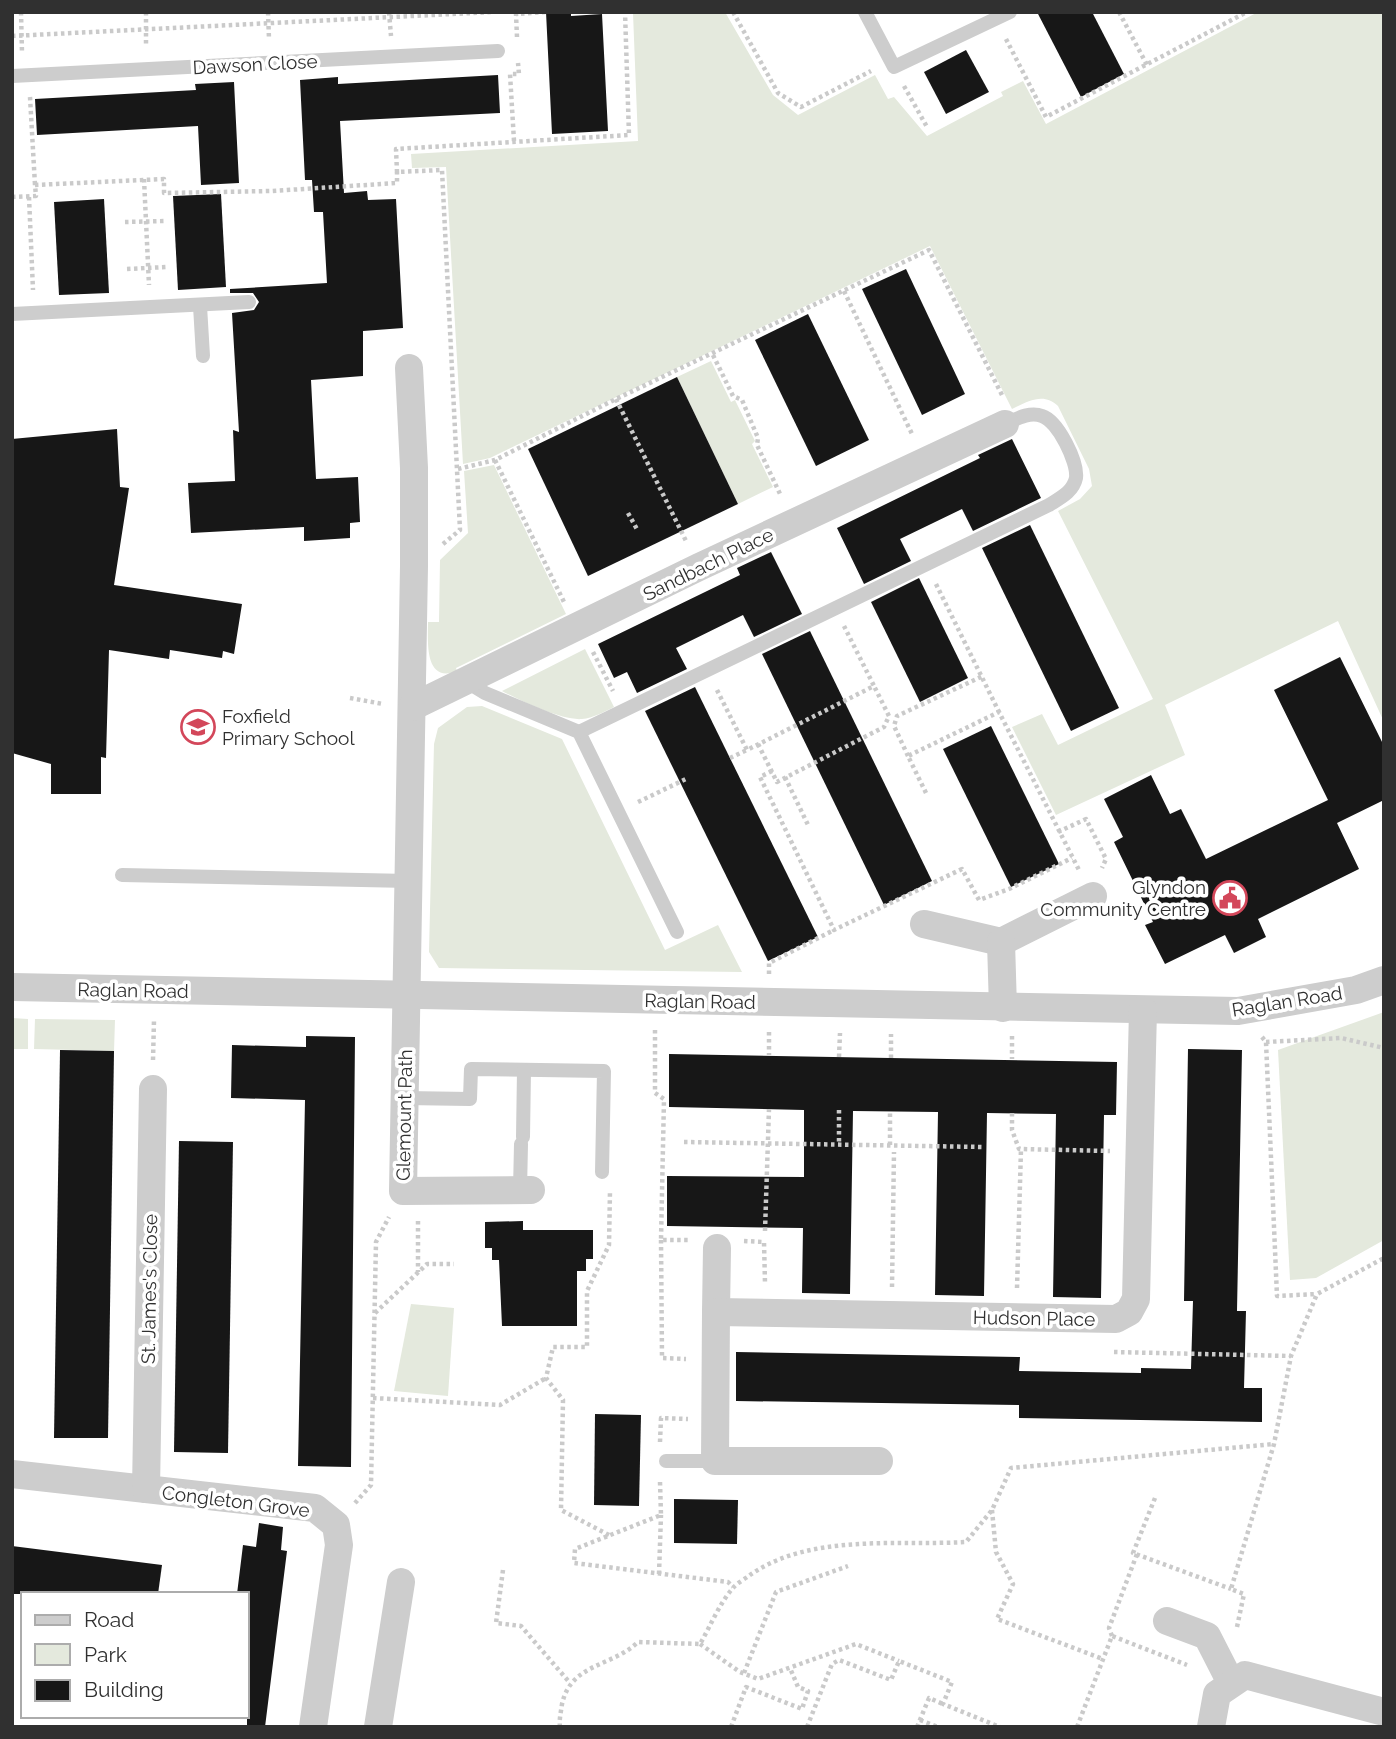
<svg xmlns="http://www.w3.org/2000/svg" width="1396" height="1739" viewBox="0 0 1396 1739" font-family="Raleway,sans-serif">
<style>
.green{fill:#e4e9dd}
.building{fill:#171717}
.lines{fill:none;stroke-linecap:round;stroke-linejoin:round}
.path{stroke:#cacaca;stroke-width:4.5;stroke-dasharray:3.5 3.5;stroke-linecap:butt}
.lane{stroke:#cdcdcd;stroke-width:14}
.street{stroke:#cdcdcd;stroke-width:28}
.labels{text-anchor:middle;stroke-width:7;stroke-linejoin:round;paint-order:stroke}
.street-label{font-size:19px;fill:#303030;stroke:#fff}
.poi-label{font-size:19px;fill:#303030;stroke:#fff;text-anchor:start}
</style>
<rect width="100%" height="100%" fill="#fff"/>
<g class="green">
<path d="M641,12H725L773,95L798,115L875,75L888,99L894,97L927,136L1003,96L1001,92L1023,81L1046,124L1258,12H1384V722L1338,621L1165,705L1185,755L1056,815L1012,727L1042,714L1058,745L1153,699L1058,511L1080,499L1092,486L1089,469L1058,406C1044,392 1028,401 1012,409L930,246L490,458L463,464L446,167L412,168L411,154L638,141L633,13Z"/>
<path d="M711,361L731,402L735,400L755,441L752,444L773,487L738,504L677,377Z"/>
<path d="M494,465L566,614L456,668L457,671C424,684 428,641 428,622H439L440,560L468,533L464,471Z"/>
<path d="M585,649L614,707C604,712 593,718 582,719C562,721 519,700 502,691Z"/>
<path d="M482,706L562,739L665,950L718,925L742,972L439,968L429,952L434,744L438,728L467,707Z"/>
<path d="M1384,1012V1240L1316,1278L1290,1280L1278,1050Z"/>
<path d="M12,1018L28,1019V1049H12Z"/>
<path d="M35,1019L115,1020L114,1051L34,1049Z"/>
<path d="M411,1304L454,1308L448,1396L394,1391Z"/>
</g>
<g class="building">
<path d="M546,12H571V16L602,14L608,131L552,134Z"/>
<path d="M1037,12H1092L1124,74L1081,97Z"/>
<path d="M966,50L989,92L946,114L924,72Z"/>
<path d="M498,75L500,113L340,121L344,193L367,191L368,200L396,199L403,328L363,331V376L311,380L316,479L358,477L360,522L350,523V538L304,541V527L191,533L188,483L235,481L233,430L239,432L232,313L254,310L259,302L253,293H230V289L327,283L323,212H314L312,180H305L300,80L338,77V84Z"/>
<path d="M234,82L239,183L201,185L198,126L37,135L35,99L196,90L195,84Z"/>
<path d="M221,194L226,287L178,290L173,196Z"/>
<path d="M104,199L109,293L59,295L54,202Z"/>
<path d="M906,269L965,394L922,415L862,289Z"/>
<path d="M808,314L869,440L816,466L755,340Z"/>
<path d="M677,377L738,504L588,576L528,449Z"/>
<path d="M117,429L120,487L129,488L114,585L242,604L234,654L223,651L222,658L170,650L169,659L109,650L106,758L101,757V794H51V764L12,753V439Z"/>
<path d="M1012,439L1041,498L973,531L962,509L900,539L911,561L864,584L837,528L980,458L978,455Z"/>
<path d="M1030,525L1119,708L1071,731L982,548Z"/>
<path d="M771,552L802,614L754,637L743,615L676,648L687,669L637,693L627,672L614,678L598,644L740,575L737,568Z"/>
<path d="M919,578L968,678L920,702L871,602Z"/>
<path d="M810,631L932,881L884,905L762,654Z"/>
<path d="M1340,657L1384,746V800L1337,823L1359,869L1258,919L1266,937L1234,953L1225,935L1165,964L1145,925L1153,922L1114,842L1123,837L1104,799L1151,775L1170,814L1181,809L1206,859L1328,800L1274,690Z"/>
<path d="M695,687L818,937L768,961L645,711Z"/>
<path d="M991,726L1059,864L1011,887L943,749Z"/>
<path d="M306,1036L355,1037L351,1467L298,1466L305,1100L231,1098L232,1045L306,1047Z"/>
<path d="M1188,1049L1242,1050L1237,1311H1246L1244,1388H1262V1422L1019,1418V1405L736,1401V1352L1020,1357L1019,1371L1141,1373V1368L1191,1369L1193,1301H1184Z"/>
<path d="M60,1050L114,1051L108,1438H54Z"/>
<path d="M669,1054L1117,1062L1116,1115H1104L1101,1298L1053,1297L1056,1114L987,1113L984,1296L935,1295L938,1112L853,1111L850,1294L802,1293L803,1228L667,1226V1176L804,1177V1110L669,1107Z"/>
<path d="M179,1141L233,1142L228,1453L174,1452Z"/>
<path d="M523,1221V1230H593V1259H586V1271H577V1326H502L499,1260H492V1248H485V1222Z"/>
<path d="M595,1414L641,1415L639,1506L594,1505Z"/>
<path d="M674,1499L738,1500L737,1544L674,1543Z"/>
<path d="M259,1523L283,1527L281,1550L287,1551L265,1727H247V1594H237L243,1545L256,1547Z"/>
<path d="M12,1546L162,1565L158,1594H12Z"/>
</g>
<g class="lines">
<g class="path">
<path d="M21,12L22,53"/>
<path d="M146,12V46"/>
<path d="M268,12L269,39"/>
<path d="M389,12L391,36"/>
<path d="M733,12L778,93L801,107L871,71"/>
<path d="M1119,12L1147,65"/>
<path d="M12,36L493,12"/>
<path d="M517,37L516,14L546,12"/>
<path d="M1006,39L1046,117L1247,12"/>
<path d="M904,86L927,127"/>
<path d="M30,97L35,185"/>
<path d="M514,141L510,74H519L518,63"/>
<path d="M144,179L149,285"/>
<path d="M12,197L36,196L35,185L164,179V193L272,191L397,183V172"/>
<path d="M29,197L33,290"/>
<path d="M125,222L165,221"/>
<path d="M127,269L167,267"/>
<path d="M844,291L912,434"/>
<path d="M713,355L733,396L742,400L758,438L757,445L781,496"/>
<path d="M616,399L686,541"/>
<path d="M495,460L564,602"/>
<path d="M458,469L495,460L616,399L929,250L1003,397"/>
<path d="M628,513L638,531"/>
<path d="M443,544L460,530L442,170L397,172L396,149L629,135L625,12"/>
<path d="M936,584L999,712"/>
<path d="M593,652L613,691"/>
<path d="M717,690L747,750L874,686L844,626"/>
<path d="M350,698L383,704"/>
<path d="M758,744L777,782L884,727L889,716L874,686"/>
<path d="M908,756L894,726L897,716L983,676"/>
<path d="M730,758L747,750"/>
<path d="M772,771L760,777L834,930L962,869L979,900L1009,889L1072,858"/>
<path d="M785,777L809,827"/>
<path d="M926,793L908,756L999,712L1079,870"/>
<path d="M638,802L686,779"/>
<path d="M1058,832L1086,819L1106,859L1102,868"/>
<path d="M769,974V963L834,930"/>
<path d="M655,1030V1093L664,1099L661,1240H690"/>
<path d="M769,1032V1055"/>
<path d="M1012,1036V1059"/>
<path d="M1262,1037L1266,1042L1277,1296L1317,1294"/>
<path d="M1266,1042L1341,1038L1384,1048"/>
<path d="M839,1057L840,1033"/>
<path d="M891,1058V1034"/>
<path d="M153,1060L154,1020"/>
<path d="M839,1110V1144"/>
<path d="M1012,1113V1130L1019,1149L1110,1151"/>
<path d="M684,1142L982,1147"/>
<path d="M890,1145V1111"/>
<path d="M418,1221V1272"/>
<path d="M765,1231L769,1109"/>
<path d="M661,1240L662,1358L686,1359"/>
<path d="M744,1241L764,1242L765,1283"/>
<path d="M892,1287L894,1152"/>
<path d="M1017,1288L1021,1149"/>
<path d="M375,1313L427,1264H454"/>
<path d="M1114,1352L1291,1356"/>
<path d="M373,1398L500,1405L546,1378"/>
<path d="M660,1442L661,1418L688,1419"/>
<path d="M660,1482L661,1515L575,1549L574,1563L728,1582L733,1587"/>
<path d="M1155,1498L1133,1553L1231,1589"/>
<path d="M355,1503L371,1485L376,1242L389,1217"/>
<path d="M992,1510L996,1552L1013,1584L997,1619L1103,1659"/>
<path d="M609,1535L561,1510L563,1400L546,1378L553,1347H587V1291L609,1245L610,1191"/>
<path d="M503,1570L496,1623L521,1626L570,1683"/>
<path d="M659,1574L661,1515"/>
<path d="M1237,1627L1244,1594L1231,1589L1274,1444L1291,1356L1317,1294L1384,1258"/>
<path d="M1112,1636L1109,1628L1137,1554"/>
<path d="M700,1644L740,1672L758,1679L856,1644L899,1661"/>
<path d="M744,1673L776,1592L848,1566"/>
<path d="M920,1720L938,1727"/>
<path d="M560,1727C559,1719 561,1712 562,1704C571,1663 612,1667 638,1642L700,1644C710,1627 719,1604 733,1588C737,1583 745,1579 750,1575C810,1533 897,1546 966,1542L992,1510L1011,1468L1274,1444"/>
<path d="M731,1727L746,1687L802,1709L808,1691L798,1687L790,1668"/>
<path d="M807,1727L832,1664L839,1660L891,1680L899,1661L952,1682L943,1704L1000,1727"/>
<path d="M917,1727L929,1698L943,1704"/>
<path d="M1077,1727L1112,1636L1187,1665"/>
</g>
<g class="lane">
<path d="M865,12L894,67L1010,12"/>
<path d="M12,76L498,51"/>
<path d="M200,306L203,356"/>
<path d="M12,314L249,302"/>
<path d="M467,682L485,693L579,732L677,932"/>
<path d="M579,732L1049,505C1060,498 1073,492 1076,478C1078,462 1058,421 1042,416C1030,411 1016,419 1005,424"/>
<path d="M122,875L409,881"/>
<path d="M405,1098L470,1099L471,1069L604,1071L602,1172"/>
<path d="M523,1137L524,1070"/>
<path d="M520,1190L521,1144"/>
<path d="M666,1461H715"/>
</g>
<g class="street">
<path d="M409,368L414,468V566L403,1191L531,1190"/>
<path d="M412,707L699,567L1005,424"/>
<path d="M924,924L1001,942"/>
<path d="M1001,942L1093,896"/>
<path d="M1001,942L1003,1008"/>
<path d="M12,987L1238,1011L1356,990L1384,980"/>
<path d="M716,1312L717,1248"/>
<path d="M879,1461H715L716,1312L1116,1319L1129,1312L1136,1299L1143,1010"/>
<path d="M12,1474L315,1508L336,1525L339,1545L313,1727"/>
<path d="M146,1489L153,1089"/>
<path d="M1167,1621L1207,1636L1231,1683"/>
<path d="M378,1727L401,1582"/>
<path d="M1211,1727L1217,1694L1245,1675L1384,1712"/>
</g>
</g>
<defs>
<g id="school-ring" transform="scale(1.75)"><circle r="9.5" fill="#fff" stroke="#d3475a" stroke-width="1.5"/><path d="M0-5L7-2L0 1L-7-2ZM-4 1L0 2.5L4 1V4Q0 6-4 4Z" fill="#d3475a"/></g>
<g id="civic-ring" transform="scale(1.75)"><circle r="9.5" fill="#fff" stroke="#d3475a" stroke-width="1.5"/><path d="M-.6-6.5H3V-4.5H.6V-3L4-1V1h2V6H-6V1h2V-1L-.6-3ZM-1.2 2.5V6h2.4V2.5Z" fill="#d3475a"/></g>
</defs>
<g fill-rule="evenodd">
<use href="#school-ring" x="198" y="727"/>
<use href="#civic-ring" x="1230" y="898"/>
</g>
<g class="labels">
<g class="street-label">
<text transform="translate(255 64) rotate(-3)" y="7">Dawson Close</text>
<text transform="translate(708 564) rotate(-26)" y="7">Sandbach Place</text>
<text transform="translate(133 990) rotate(1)" y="7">Raglan Road</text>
<text transform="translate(700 1001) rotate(1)" y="7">Raglan Road</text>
<text transform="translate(1287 1001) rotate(-9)" y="7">Raglan Road</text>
<text transform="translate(404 1115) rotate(-89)" y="7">Glemount Path</text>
<text transform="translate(149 1289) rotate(-89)" y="7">St. James's Close</text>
<text transform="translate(1034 1318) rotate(1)" y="7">Hudson Place</text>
<text transform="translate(236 1501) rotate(7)" y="7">Congleton Grove</text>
</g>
<g class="poi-label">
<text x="222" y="723">Foxfield<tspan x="222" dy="22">Primary School</tspan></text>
<text x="1206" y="894" text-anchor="end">Glyndon<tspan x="1206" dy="22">Community Centre</tspan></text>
</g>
</g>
<rect width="1396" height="1739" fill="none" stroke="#303030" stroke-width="28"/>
<rect x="21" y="1592" width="228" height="126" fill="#ffffff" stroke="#acacac" stroke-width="2"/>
<rect x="35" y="1615" width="35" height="10" fill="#cdcdcd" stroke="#acacac" stroke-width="2"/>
<text x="84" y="1627" font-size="21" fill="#303030">Road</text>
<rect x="35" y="1644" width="35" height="21" fill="#e4e9dd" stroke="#acacac" stroke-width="2"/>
<text x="84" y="1662" font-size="21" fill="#303030">Park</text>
<rect x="35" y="1680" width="35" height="21" fill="#171717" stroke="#acacac" stroke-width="2"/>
<text x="84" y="1697" font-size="21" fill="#303030">Building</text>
</svg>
